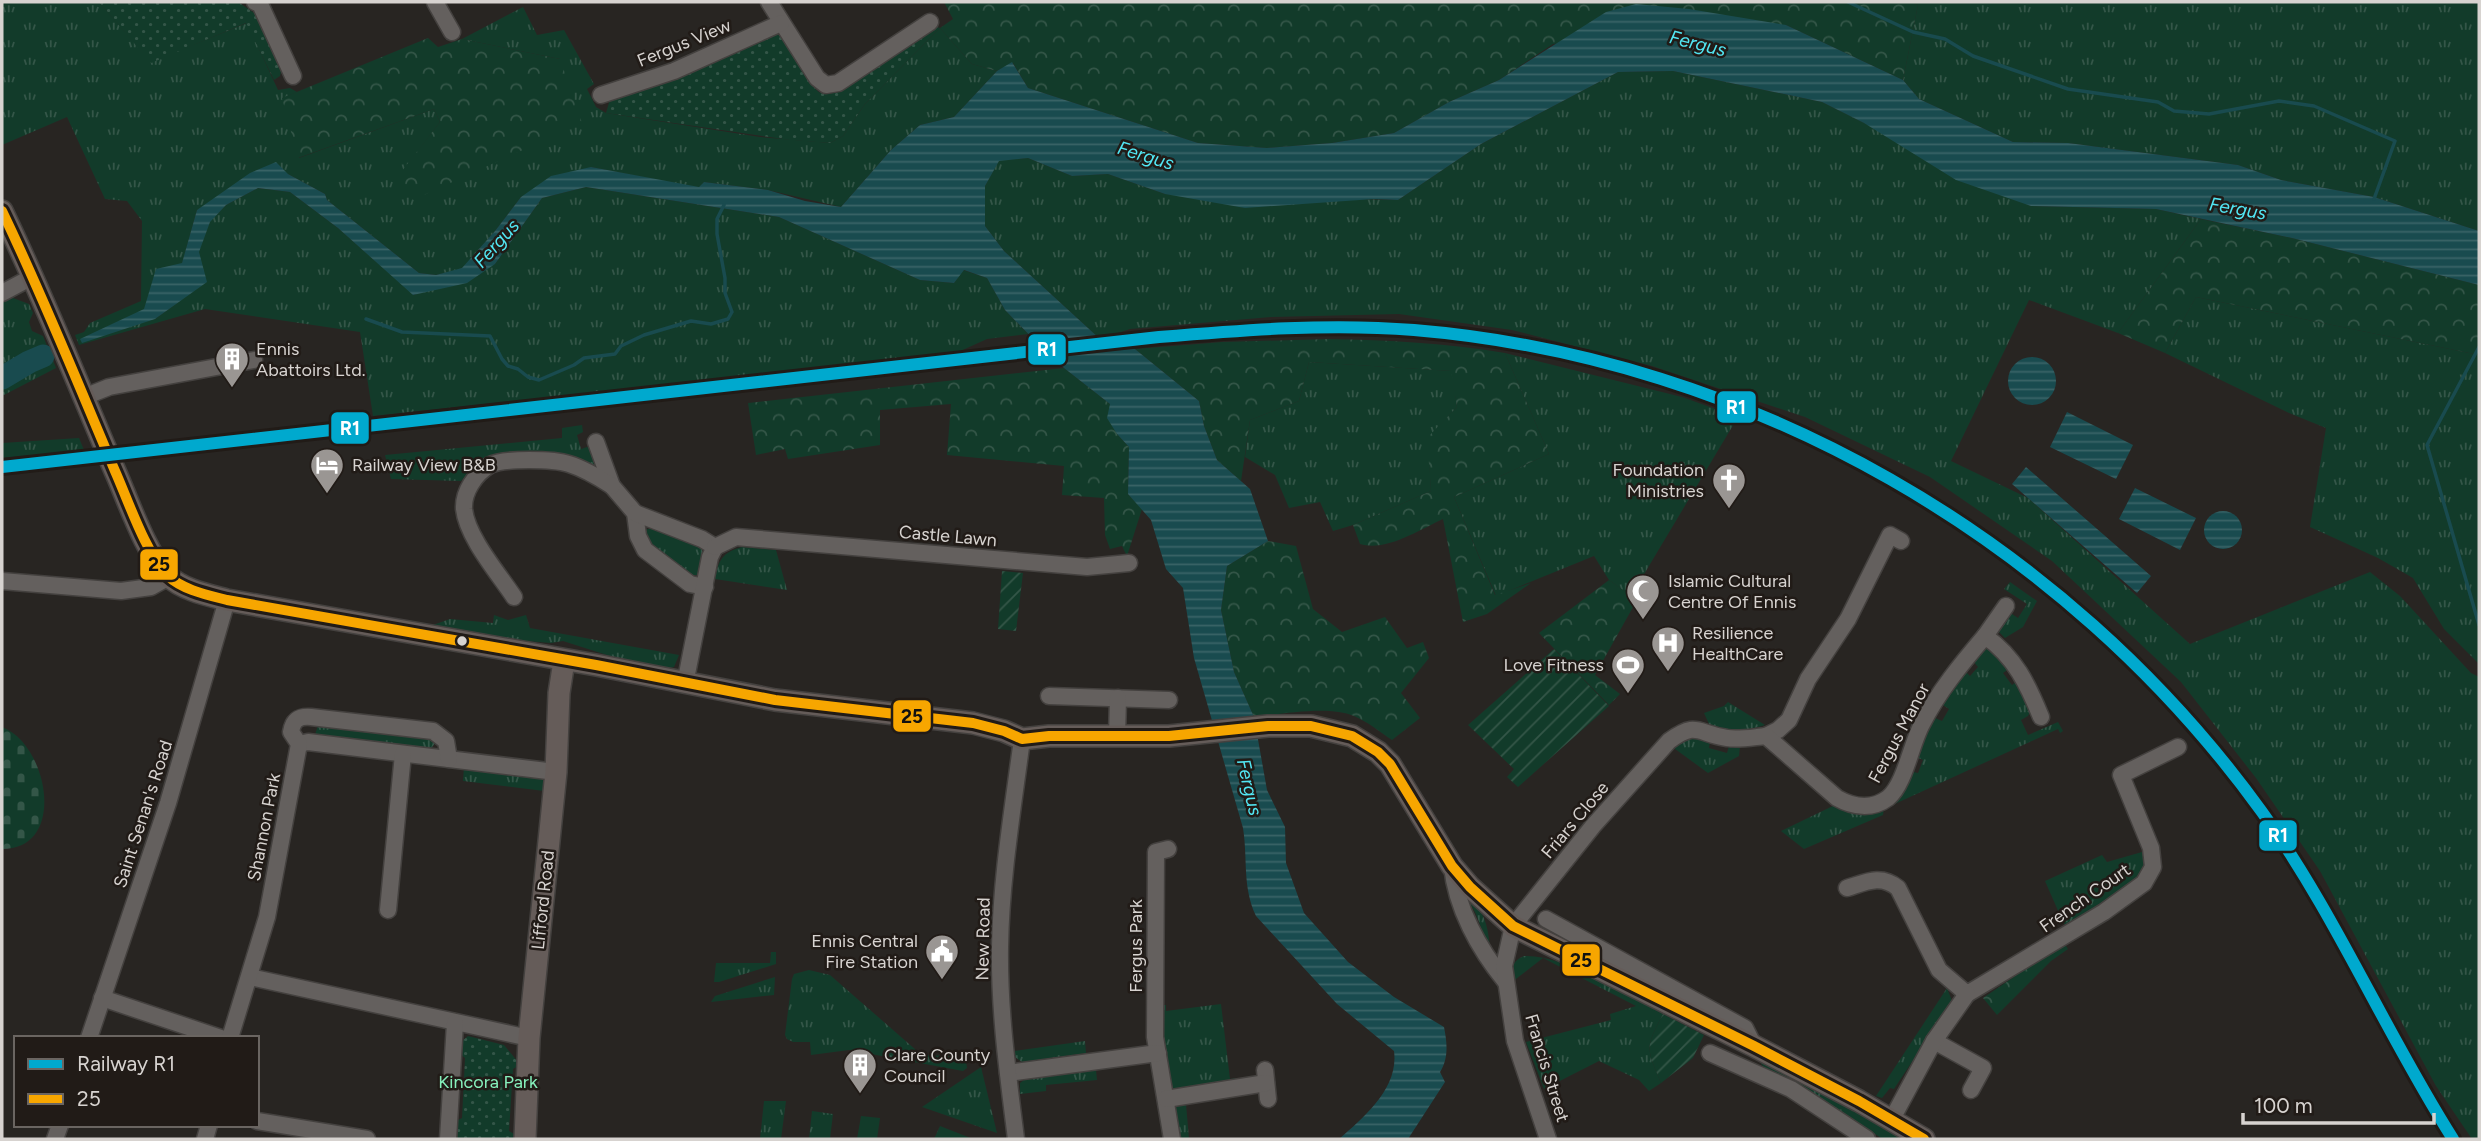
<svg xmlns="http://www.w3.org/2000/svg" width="2481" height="1141" viewBox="0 0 2481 1141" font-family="Figtree,sans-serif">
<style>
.grass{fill:url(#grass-tufts)}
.forest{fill:url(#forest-crowns)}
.cemetery{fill:url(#cemetery-stones)}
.park{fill:url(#park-dots)}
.garden{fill:url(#garden-furrows)}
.water{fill:url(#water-rules)}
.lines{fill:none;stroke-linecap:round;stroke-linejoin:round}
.stream{stroke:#194b4f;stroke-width:3.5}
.river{stroke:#194b4f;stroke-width:23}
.minor-casing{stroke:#44413f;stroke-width:19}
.major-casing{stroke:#44413f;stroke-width:24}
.minor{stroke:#64605e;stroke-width:16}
.major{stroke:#655c59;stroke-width:21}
.bus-1-casing{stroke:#211b17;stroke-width:16}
.bus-1{stroke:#f7a600;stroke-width:10}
.rail-1-casing{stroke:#211b17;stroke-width:18}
.rail-1{stroke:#00a9ce;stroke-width:12}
.bus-dot{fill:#d7d3d0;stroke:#211b17;stroke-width:2.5}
.labels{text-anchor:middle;stroke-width:5;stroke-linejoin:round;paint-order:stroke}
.street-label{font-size:18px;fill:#d7d3d0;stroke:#211b17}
.poi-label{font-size:18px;fill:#d7d3d0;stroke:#211b17;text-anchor:start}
.park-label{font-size:18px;fill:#86f0bc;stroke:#211b17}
.water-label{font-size:19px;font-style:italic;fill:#52e6f3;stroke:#211b17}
.line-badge{stroke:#211b17;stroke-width:2.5}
.badge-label{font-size:19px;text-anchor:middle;font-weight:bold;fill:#fff}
.pale-badge-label{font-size:19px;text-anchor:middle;font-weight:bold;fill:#111}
</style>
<defs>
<pattern id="grass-tufts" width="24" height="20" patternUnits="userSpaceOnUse" patternTransform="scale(1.75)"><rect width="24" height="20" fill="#123b2a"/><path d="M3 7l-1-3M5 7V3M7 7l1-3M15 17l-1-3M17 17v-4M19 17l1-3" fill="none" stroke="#345648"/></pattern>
<pattern id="forest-crowns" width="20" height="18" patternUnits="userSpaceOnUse" patternTransform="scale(1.75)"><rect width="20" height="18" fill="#123b2a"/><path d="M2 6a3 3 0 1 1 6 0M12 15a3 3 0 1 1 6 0" fill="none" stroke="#345648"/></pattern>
<pattern id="cemetery-stones" width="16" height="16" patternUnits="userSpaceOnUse" patternTransform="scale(1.75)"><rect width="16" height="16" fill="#123b2a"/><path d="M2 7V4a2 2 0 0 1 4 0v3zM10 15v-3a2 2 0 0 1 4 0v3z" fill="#345648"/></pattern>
<pattern id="park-dots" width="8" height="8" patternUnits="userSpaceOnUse" patternTransform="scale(1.75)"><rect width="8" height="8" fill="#123b2a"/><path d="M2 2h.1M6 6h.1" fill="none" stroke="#345648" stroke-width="1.8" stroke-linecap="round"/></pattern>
<pattern id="garden-furrows" width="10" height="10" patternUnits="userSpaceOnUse" patternTransform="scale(1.75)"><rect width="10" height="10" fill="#123b2a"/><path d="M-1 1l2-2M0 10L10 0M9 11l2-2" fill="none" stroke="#345648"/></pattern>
<pattern id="water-rules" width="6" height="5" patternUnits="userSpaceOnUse" patternTransform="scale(1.75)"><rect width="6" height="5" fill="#194b4f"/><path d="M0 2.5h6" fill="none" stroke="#3a6467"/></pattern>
</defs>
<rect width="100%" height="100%" fill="#282522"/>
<g class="grass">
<path d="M2,2H99L151,62L247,23L278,90L290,88L297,92L283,98L299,158L434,109L440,122L399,176L560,59L462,39L523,7L537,35L564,30L594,84L587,89L596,107L606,113L760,137L830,143L843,136L865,104L940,28L972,64L997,71L954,117L920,125L891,150L841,207L768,190L704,182L699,188L591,167L521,197L495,231L462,269L436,275L419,273L327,200L325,194L288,174L197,210L182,264L155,319L177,303L210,221L226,205L258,188L290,192L338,228L414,295L495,264L542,198L586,187L779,217L920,280L954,283L963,270L987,278L1005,310L1028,334L987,339L956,353L373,416L360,332L205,309L79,345L75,335L84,332L90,323L141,301L142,221L127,201L105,199L67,117L2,145Z"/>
<path d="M1912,2H2479V231L2374,197L2281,180L2238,165L2068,143L2013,142L1919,99L1903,80L1918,5Z"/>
<path d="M1673,71L1822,102L2031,206L2156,209L2201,219L2118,333L2029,300L1951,461L2028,498L2190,644L2370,572L2400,596L2471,673L2479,677V1139H2472L2436,1086L2320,871L2256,778L2181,682L2052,561L1930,477L1805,417L1652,366L1512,330L1399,314L1271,317L1130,329L1100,339L1004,251L985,226V186L999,160L1028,158L1072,176L1108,174L1165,194L1398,200L1481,144L1618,72Z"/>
<path d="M2196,297L2479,355V664L2444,629L2413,578L2378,558L2310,527L2326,428L2289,413L2165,353Z"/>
<path d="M13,298L29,304L33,313L29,322L32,331L43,336L56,368L2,396V300Z"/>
<path d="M1505,353L1682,397L1738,417L1631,596L1609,580L1594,556L1496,596L1454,497L1549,454Z"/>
<path d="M1309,362L1452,371L1457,407L1428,438L1431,491L1353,525L1333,531L1320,502L1289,508L1275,475L1245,457L1250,420L1299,401Z"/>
<path d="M582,425L583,432L577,435L581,449L587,447L594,449L601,472L484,461L472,469L461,481L391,479L385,455L562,438V428Z"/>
<path d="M79,438L84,450L2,458V443Z"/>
<path d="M651,528L698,542C706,550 701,565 697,575H685L651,550L644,534L645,530Z"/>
<path d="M742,547L776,550L787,590L715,579C718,560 723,552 742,547Z"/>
<path d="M2010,582L2037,601L2023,627L2005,638L1999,632L1998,626L2009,612L2018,618L2027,604L2004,589Z"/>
<path d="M494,615L508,620L526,615L530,628L679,655L674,667L657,671L563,641L551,643L513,640L430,626L450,619L493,623Z"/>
<path d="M1984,647H1989L2010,668L2003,673L2012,685L2019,680L2032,707L2028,716L2021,720L2028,735L2058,722L2063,731L2060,733L2058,729L1886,808L1909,771L1918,773L1923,760L1914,756L1933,717L1942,721L1949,709L1940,703L1964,670L1970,676L1978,667L1973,661Z"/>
<path d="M1728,702L1765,725C1742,732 1732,732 1709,724L1704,713L1724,706Z"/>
<path d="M318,725L431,736L436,742L429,751L319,737L315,735Z"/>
<path d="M1697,737L1710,741L1709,748L1727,753L1729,746H1740L1739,756L1708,773L1671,746L1687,738Z"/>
<path d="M464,767L543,777L548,782L544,791L463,781Z"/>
<path d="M1837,804L1884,807L1883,815L1804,849L1781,831Z"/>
<path d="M2142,852C2147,862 2145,870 2138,878L2066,926L2063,922L2045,881L2102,855L2107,862Z"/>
<path d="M1466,899C1485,908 1488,928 1490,947C1480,932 1480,914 1466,899Z"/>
<path d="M771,952H776V964L719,982H714L716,963H770Z"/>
<path d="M1524,956C1564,954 1627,995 1663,1014C1645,1049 1646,1047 1661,1083L1649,1091L1639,1080L1599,1061L1544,1089L1526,1042L1611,1020L1610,1014L1636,1006L1543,958L1512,982C1512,969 1511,961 1524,956Z"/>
<path d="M809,970L830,975L916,1050L930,1056L965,1054L967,1068L963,1071L849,1050L811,1055L810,1042H793L787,1039L785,1035L792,979L794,974Z"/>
<path d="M775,977L774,995L711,1002L715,996Z"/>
<path d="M1947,988L1952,1001L1894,1089L1890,1088L1882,1098L1876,1096Z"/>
<path d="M1221,1004L1230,1079L1237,1078L1238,1082L1177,1091L1171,1089L1161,1034V1005H1166V1011Z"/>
<path d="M1085,1041L1086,1053L1022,1062L1015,1057L1014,1051Z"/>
<path d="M1760,1062L1819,1090L1901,1139H1883L1785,1078L1768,1073Z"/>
<path d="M981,1067L997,1133L922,1107Z"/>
<path d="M1096,1070L1097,1080L1046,1085V1091L1020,1094V1083L1024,1080Z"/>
<path d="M764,1101H786L781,1139H760Z"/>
<path d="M1186,1104L1189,1139H1176L1173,1108Z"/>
<path d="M812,1111L833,1114L830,1139H809Z"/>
<path d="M861,1116L880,1118L877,1139H857Z"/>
<path d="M940,1126L973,1139H934Z"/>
</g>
<g class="forest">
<path d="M944,2H1912L1918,5L1903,80L1786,25L1553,44L1499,80L1449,102L1394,133L1332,143L1267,148L1198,143L1028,88L1013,63L997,71L972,64L940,28L953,19Z"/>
<path d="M428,38L438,47L462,39L560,59L582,123L413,200L398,176L440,122L434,109L298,158L282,98Z"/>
<path d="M2201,219L2292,238L2479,285V355L2196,297L2165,353L2118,333Z"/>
<path d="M1329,339C1389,340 1446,343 1505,353L1549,454L1454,497L1495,595L1531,583L1487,614L1463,622L1443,519C1419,530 1386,552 1360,544L1353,525L1431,491L1427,438L1457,407L1451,371L1309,362L1299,401L1250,420L1241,481L1217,460L1204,426L1199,401L1135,349L1222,342Z"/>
<path d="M1064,368L1110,404L1117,434L1129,447L1128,494L1142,509L1127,556L1122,546L1110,549L1105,535L1104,498L1062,495L1064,466L947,455L951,404L880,410V445L788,459L785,449L756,455L748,403Z"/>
<path d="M1268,541L1296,546L1313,609L1342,632L1385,617L1407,648L1423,642L1429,658L1401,693L1420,718L1392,740C1380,732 1368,722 1354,716C1329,705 1282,714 1254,717L1234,672L1221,610L1227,566Z"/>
<path d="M1609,580L1637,600L1595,675L1620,694L1609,705L1539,633Z"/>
<path d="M2064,943L2068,949L2051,961L1997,1015L1983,998Z"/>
</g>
<path class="cemetery" d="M2,727C48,744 68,849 2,849Z"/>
<g class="park">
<path d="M99,2H238L260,17L282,67L280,76L274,80L246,23L151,63Z"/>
<path d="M934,26L940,28L865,104L843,136L830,143L790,140L606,113L611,96L774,34L782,36L786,41C793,52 810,89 821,93C826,95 832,93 838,92Z"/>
<path d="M468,1036L504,1045L518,1062V1066L513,1069L509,1131L514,1134L513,1139H457L458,1120L462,1118L465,1058L460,1054L462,1041Z"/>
</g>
<g class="garden">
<path d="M1002,571L1023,573L1016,631L998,629Z"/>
<path d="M1554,649L1609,706L1518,787L1507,777L1514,769L1468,725Z"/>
<path d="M1663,1014L1704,1035L1693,1058L1661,1083C1646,1047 1645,1049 1663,1014Z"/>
</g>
<g class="water">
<path d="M1636,4L1689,9L1786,25L1903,80L1919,99L2013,142L2068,143L2238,165L2281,180L2374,197L2479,231V285L2292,238L2156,209L2031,206L1956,180L1864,123L1822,102L1673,71L1618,72L1481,144L1398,200L1374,199L1245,208L1165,194L1108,174L1072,176L1028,158L999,161L985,186V226L1004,251L1100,339L1135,349L1199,401L1204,426L1217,460L1250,489L1268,541L1227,566L1221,610L1234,672L1254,717L1267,790L1285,827L1286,863L1304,913L1348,962L1394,997L1444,1027C1447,1042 1449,1058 1440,1072L1445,1082L1408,1139H1339C1364,1117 1399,1088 1394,1051L1337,1004L1256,916C1242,886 1248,860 1243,828L1194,658L1183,588L1166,569L1151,520L1128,494L1129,447L1117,434L1107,418L1110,404L1064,368L1037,343L1005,310L987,278L964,270L954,283L920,280L779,217L586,187L542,198L495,264L467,283L413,295L338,228L290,192L258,188L226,205L210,222L199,252L207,282L155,319L82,343L80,339L144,309L156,269L182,263L197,210L250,173L276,162L288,174L325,194L327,200L419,273L436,275L462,268L495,231L521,197L551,176L591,167L699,187L704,182L768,190L805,201L841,207L891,150L920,125L954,117L997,71L1012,62L1028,88L1198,143L1267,148L1332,143L1394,133L1449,102L1499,80L1606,12Z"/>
<circle cx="2032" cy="381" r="24"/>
<path d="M2067,412L2133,445L2116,479L2050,447Z"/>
<path d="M2026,467L2151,576L2137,593L2012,484Z"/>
<path d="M2135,488L2196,518L2180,550L2119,519Z"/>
<circle cx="2223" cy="530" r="19"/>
</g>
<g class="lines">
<g class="stream">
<path d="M1848,2L1913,32L1945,39L1973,56L2068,89L2158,102L2174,111L2209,114L2279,101L2314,106L2395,141L2374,199"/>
<path d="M366,319L402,332L490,336L502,359L508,366L518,369L528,377L539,380L574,365L584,358L615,354L621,346L644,335L691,321L711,324L728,319L732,312L725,293V278L717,234V219L724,205"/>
<path d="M2479,347L2427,445L2479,625"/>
</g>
<path class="river" d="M2,378L29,362L43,356"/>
<g class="minor-casing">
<g id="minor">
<path d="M255,2L260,4L293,76"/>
<path d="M435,2L452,32"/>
<path d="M769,2L817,78L826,85L838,83L930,22"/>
<path d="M601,95L674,71L781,23"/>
<path d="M2,293L32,277"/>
<path d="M84,397L109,387L254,360"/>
<path d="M596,442L612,486L635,513L638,536L645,550L690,584L705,587"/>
<path d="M635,513L702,539L715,547L710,557L685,684"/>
<path d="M715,547L736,537L1087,567L1129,563"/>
<path d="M2,581L121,591L151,587L169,577"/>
<path d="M514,597C498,573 467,537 464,509C463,492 475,474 490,465C504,458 554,459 569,464C585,469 598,477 612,486"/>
<path d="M1985,636L2006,606"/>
<path d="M1049,696L1169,700"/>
<path d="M1766,736L1778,730L1789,720L1808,679L1848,619L1890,535L1901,541"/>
<path d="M1117,737L1118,698"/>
<path d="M299,744L308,742L556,772"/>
<path d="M1168,849L1156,852L1155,1037L1172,1139"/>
<path d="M1452,866C1456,908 1479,949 1505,981"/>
<path d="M1847,888C1866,882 1881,874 1898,888L1939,970L1967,994L2104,912L2144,883L2153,867L2151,848L2121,775L2178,747"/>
<path d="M388,910L403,754"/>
<path d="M1546,919L1745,1028L1754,1046"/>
<path d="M250,977L529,1038"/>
<path d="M102,998L221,1038"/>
<path d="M89,1038L168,803L227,600"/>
<path d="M230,1038L267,917L299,744L291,732C293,720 298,716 311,717L433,731L446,741L449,759"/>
<path d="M1934,1041L1983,1068L1971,1090"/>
<path d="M1710,1053L1791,1089L1867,1139"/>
<path d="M1265,1070L1268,1099"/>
<path d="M1008,1073L1158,1053"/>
<path d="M1166,1099L1266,1083"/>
<path d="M1892,1119L1934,1041L1967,994"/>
<path d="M257,1121L367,1139"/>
<path d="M55,1139L60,1125"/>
<path d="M205,1139L209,1125"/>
<path d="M448,1139L455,1023"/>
<path d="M1016,1139C1008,1075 999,1011 1000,947C1001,878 1013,808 1022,739"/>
<path d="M1548,1139L1515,1041L1504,966L1513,926L1593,826L1669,741C1698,720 1697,734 1727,738C1739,740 1754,737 1766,736L1837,798C1853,807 1872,810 1888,798C1905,784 1911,744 1922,724C1938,692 1962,663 1985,636C2015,657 2028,685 2041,717"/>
</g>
</g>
<g class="major-casing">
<g id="major">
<path d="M2,211C43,296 78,384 115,471C128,500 146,554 168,576C183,590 208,595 227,600L596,665L775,700L973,723L1004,731L1022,739L1049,736H1169L1268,726H1311L1352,736L1378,752L1390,764L1452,866L1470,887L1513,926L1754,1046L1859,1101L1924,1139"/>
<path d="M525,1139L529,1038L556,772L559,693L564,661"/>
</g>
</g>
<use href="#minor" class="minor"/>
<use href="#major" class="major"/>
<g class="bus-1-casing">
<path id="bus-1" d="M2,211C43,296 78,384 115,471C128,500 146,554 168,576C183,590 208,595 227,600L596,665L775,700L973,723L1004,731L1022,739L1049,736H1169L1268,726H1311L1352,736L1378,752L1390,764L1452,866L1470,887L1513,926L1754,1046L1859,1101L1924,1139"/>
</g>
<use href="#bus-1" class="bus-1"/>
<g class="rail-1-casing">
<path id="rail-1" d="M2,467L1159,337C1244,330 1329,323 1414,330C1750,358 2065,539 2262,812C2336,915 2385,1032 2453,1139"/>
</g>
<use href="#rail-1" class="rail-1"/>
</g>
<defs>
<g id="building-pin" transform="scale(1.75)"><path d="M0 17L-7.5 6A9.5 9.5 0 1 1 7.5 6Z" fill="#9a9693" stroke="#211b17"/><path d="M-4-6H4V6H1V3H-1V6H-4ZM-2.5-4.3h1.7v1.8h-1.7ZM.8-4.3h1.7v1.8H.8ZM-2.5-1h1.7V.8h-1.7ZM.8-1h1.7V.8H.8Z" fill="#fff"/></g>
<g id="hotel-pin" transform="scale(1.75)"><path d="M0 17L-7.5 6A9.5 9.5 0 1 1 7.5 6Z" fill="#9a9693" stroke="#211b17"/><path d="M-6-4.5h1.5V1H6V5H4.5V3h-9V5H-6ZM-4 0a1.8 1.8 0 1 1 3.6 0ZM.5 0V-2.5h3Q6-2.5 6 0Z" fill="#fff"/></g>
<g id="church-pin" transform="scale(1.75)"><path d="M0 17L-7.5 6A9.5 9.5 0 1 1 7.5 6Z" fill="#9a9693" stroke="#211b17"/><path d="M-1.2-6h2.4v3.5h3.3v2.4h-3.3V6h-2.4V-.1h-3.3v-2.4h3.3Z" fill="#fff"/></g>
<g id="mosque-pin" transform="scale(1.75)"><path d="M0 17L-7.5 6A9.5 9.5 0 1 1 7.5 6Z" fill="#9a9693" stroke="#211b17"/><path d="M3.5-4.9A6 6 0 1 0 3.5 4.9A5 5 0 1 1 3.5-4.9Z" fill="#fff"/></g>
<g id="hospital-pin" transform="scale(1.75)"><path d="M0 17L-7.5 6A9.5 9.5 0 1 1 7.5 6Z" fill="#9a9693" stroke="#211b17"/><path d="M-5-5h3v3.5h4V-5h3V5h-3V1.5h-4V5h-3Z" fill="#fff"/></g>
<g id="stadium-pin" transform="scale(1.75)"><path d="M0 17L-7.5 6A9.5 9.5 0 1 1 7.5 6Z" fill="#9a9693" stroke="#211b17"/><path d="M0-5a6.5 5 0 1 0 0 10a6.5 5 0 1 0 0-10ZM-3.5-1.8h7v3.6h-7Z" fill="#fff"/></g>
<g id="civic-pin" transform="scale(1.75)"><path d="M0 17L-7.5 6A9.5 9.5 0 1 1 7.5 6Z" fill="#9a9693" stroke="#211b17"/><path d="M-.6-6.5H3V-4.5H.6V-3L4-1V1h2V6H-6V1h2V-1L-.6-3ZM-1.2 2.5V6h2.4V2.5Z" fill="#fff"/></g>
</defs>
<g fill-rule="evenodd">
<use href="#building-pin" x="232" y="359"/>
<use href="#hotel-pin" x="327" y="465"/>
<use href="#church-pin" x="1729" y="480"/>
<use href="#mosque-pin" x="1643" y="591"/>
<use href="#hospital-pin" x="1668" y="643"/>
<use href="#stadium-pin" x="1628" y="665"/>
<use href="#civic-pin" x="942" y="951"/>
<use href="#building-pin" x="860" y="1065"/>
</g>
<circle class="bus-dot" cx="462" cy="641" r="6"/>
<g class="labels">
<g class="street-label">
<text transform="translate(684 43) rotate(-22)" y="6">Fergus View</text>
<text transform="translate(948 536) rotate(5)" y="6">Castle Lawn</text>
<text transform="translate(1899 733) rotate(-62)" y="6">Fergus Manor</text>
<text transform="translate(143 814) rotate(-72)" y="6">Saint Senan's Road</text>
<text transform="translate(1575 820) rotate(-50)" y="6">Friars Close</text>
<text transform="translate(264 827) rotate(-79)" y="6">Shannon Park</text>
<text transform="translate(2085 898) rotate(-35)" y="6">French Court</text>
<text transform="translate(543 900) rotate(-84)" y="6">Lifford Road</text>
<text transform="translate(983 939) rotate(-89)" y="6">New Road</text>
<text transform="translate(1136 946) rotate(-90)" y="6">Fergus Park</text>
<text transform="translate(1547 1068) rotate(73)" y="6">Francis Street</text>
</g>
<g class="poi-label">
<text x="256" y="355">Ennis<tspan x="256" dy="21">Abattoirs Ltd.</tspan></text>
<text x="352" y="471">Railway View B&amp;B</text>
<text x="1704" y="476" text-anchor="end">Foundation<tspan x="1704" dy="21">Ministries</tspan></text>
<text x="1668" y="587">Islamic Cultural<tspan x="1668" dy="21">Centre Of Ennis</tspan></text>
<text x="1692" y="639">Resilience<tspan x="1692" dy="21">HealthCare</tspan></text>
<text x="1604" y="671" text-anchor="end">Love Fitness</text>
<text x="918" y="947" text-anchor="end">Ennis Central<tspan x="918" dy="21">Fire Station</tspan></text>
<text x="884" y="1061">Clare County<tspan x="884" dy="21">Council</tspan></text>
</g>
<g class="park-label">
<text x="488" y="1088">Kincora Park</text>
</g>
<g class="water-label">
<text transform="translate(1698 43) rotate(14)" y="7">Fergus</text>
<text transform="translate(1146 155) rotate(17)" y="7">Fergus</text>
<text transform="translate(2238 208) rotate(10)" y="7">Fergus</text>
<text transform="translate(496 243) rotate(-48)" y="7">Fergus</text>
<text transform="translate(1250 787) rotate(77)" y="7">Fergus</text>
</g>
</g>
<g class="line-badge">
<rect x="1027" y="333" width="40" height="33" rx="7" fill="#00a9ce"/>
<rect x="1716" y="390" width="41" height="34" rx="7" fill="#00a9ce"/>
<rect x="330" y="411" width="40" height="34" rx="7" fill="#00a9ce"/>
<rect x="139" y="548" width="40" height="33" rx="7" fill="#f7a600"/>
<rect x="892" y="699" width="40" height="34" rx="7" fill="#f7a600"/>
<rect x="2258" y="819" width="40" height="33" rx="7" fill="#00a9ce"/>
<rect x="1561" y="943" width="40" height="34" rx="7" fill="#f7a600"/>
</g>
<g class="badge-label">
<text x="1047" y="356">R1</text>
<text x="1736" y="414">R1</text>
<text x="350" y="435">R1</text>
<text x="2278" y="842">R1</text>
</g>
<g class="pale-badge-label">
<text x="159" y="571">25</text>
<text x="912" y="723">25</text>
<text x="1581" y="967">25</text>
</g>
<rect width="2481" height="1141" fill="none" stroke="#d7d3d0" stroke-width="7"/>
<rect x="14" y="1036" width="245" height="91" fill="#211b17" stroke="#6a6561" stroke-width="2"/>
<rect x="28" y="1059" width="35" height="10" fill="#00a9ce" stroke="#6a6561" stroke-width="2"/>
<text x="77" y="1071" font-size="21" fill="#d7d3d0">Railway R1</text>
<rect x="28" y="1094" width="35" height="10" fill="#f7a600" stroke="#6a6561" stroke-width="2"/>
<text x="77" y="1106" font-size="21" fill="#d7d3d0">25</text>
<path d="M2243 1113v10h191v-10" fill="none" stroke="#d7d3d0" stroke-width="3.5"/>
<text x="2254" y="1113" font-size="21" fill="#d7d3d0" stroke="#211b17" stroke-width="5" paint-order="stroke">100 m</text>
</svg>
